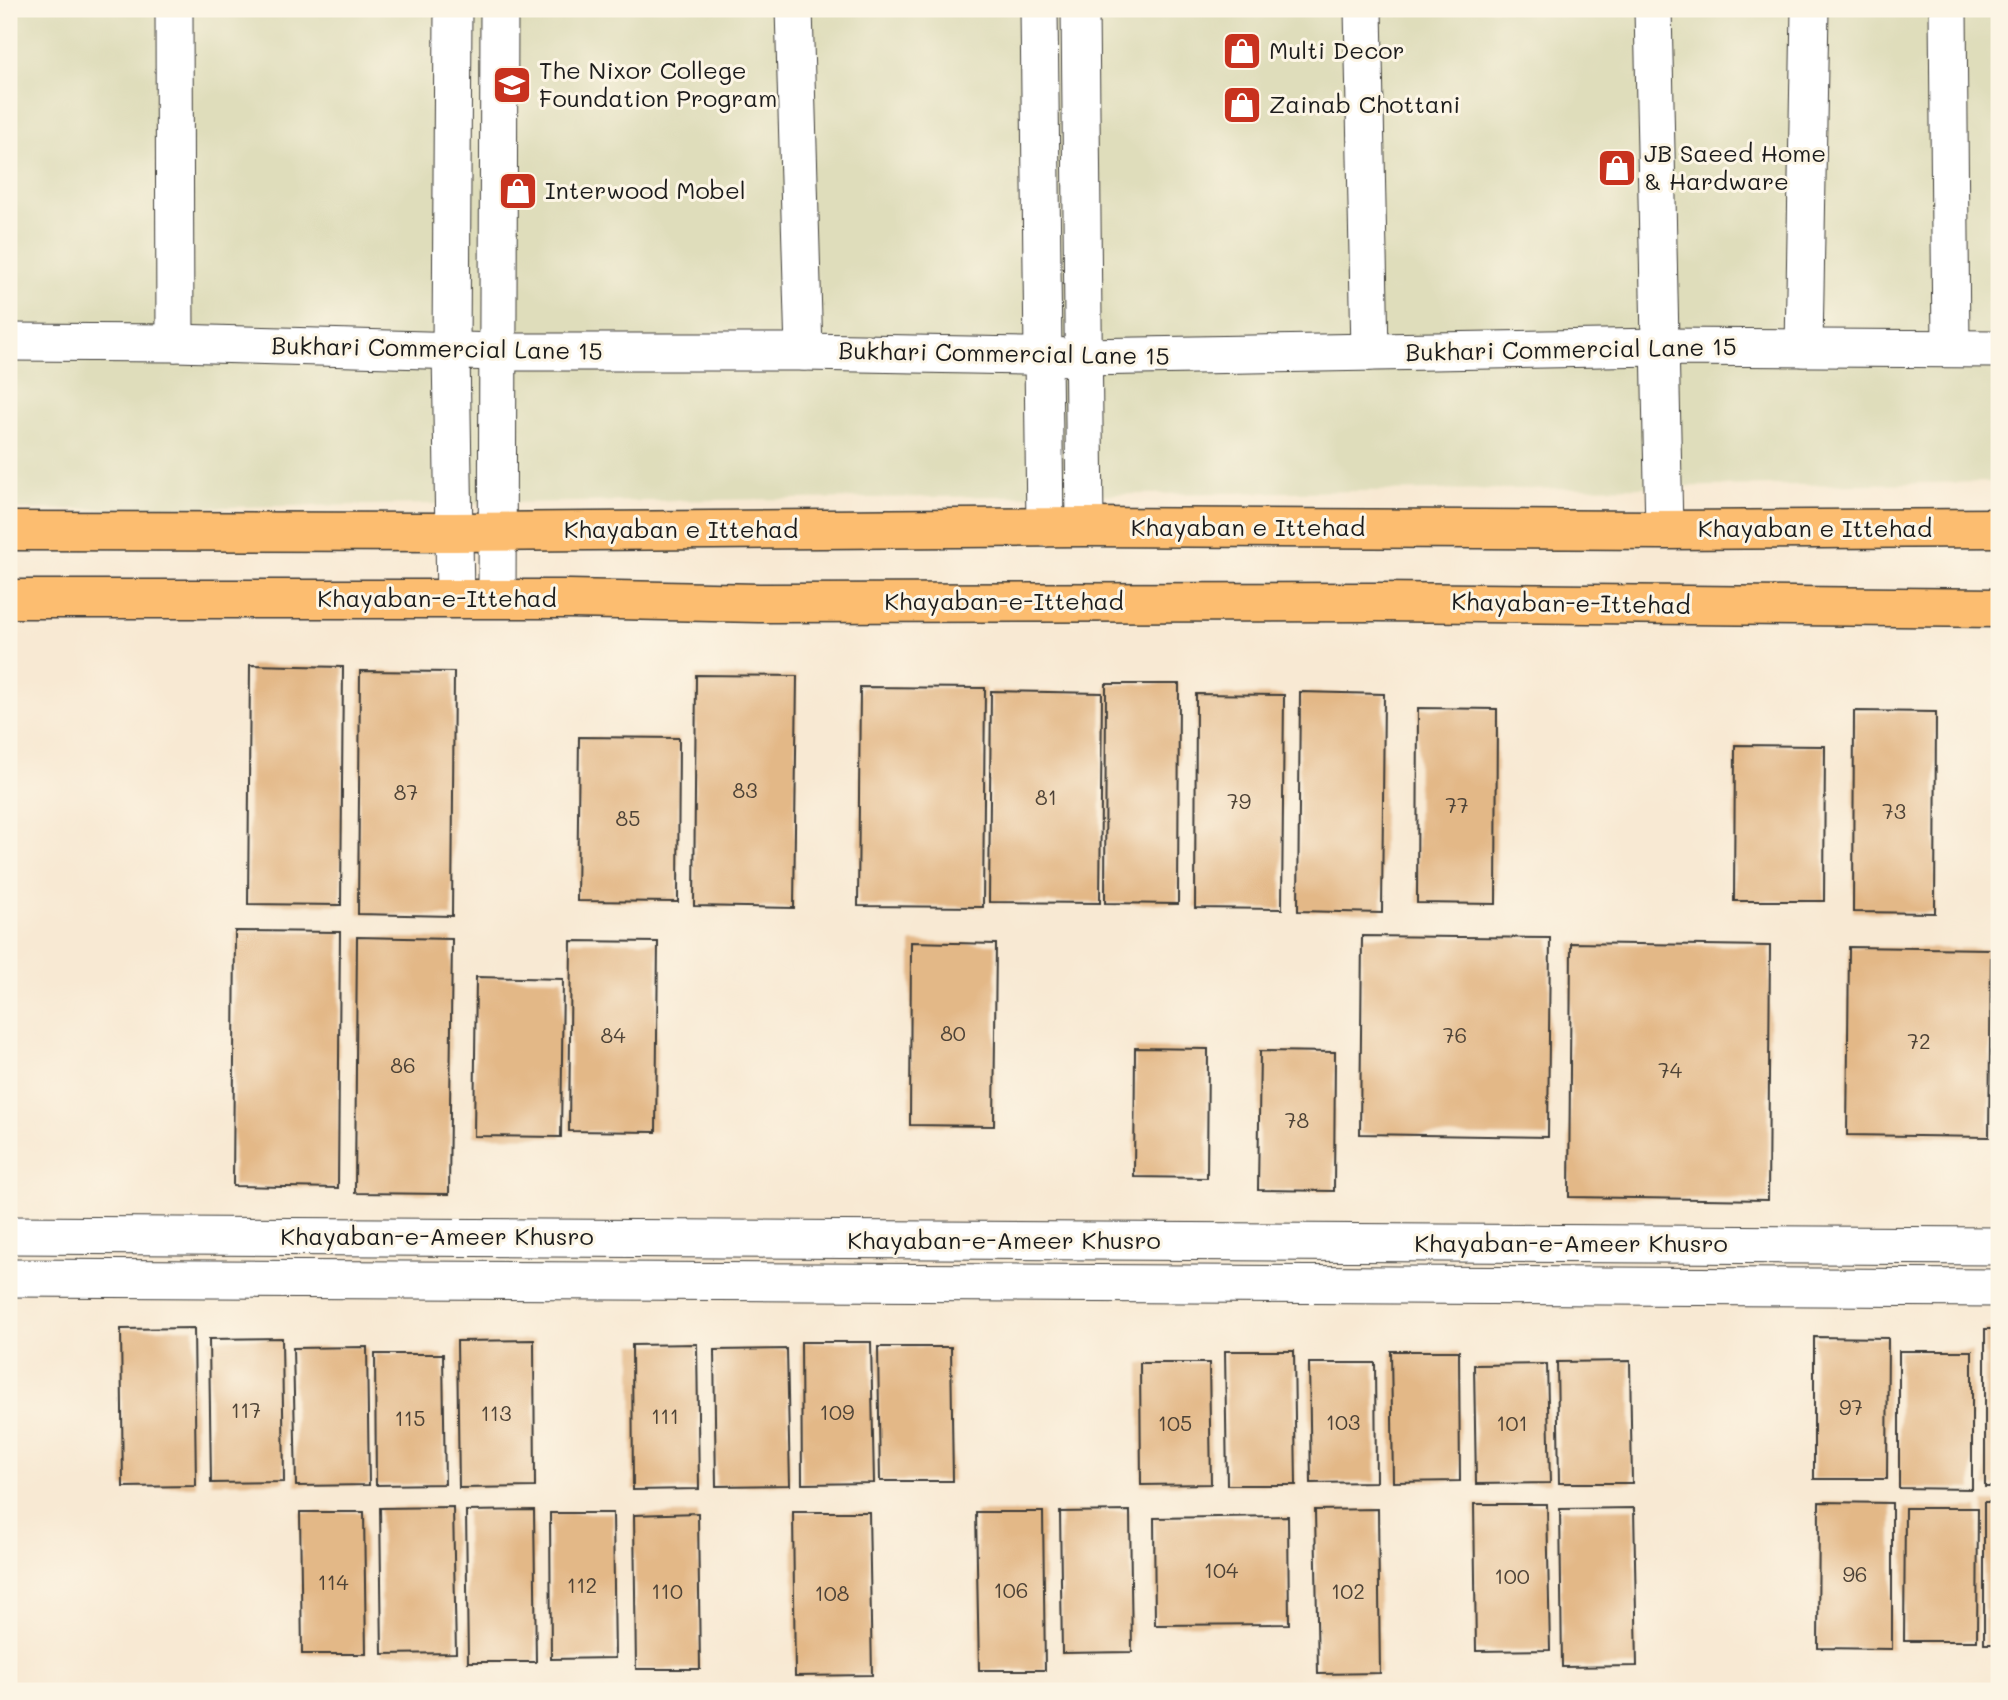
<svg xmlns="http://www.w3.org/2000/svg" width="2008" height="1700" viewBox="0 0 2008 1700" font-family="Mali,sans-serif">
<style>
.built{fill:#dfddbb}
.building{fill:#e3b887}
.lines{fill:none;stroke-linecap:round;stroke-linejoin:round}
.minor-casing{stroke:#3d3b37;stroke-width:39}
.primary-casing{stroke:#3d3b37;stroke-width:41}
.minor{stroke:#fff;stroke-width:37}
.primary{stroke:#fcbd6f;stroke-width:38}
.labels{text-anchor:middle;stroke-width:6;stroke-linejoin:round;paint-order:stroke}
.number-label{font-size:21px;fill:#4e4337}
.poi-label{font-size:24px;fill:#1c1c1c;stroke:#fcf5e5;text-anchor:start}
.street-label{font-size:24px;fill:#1c1c1c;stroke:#fcf5e5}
</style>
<rect width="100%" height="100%" fill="#fcf5e5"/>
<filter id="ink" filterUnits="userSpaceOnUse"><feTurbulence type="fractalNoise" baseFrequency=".0143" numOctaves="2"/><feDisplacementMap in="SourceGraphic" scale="14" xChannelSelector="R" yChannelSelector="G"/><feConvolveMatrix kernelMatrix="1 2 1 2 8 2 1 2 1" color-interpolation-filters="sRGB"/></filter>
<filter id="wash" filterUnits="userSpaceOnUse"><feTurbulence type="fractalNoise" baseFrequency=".00686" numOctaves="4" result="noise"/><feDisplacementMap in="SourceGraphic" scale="28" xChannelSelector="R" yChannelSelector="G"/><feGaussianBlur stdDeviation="1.57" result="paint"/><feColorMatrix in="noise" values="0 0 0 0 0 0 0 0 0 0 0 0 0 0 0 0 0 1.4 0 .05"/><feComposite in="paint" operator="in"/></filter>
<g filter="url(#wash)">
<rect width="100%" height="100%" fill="#f8e9d3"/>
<path class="built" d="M9,9H1999V482L9,510Z"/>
<g id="blocks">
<g class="building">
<path d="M250,665L343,667L341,905L248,904Z"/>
<path d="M360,671L454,672L452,916L358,914Z"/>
<path d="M696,675L797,676L794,908L694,906Z"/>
<path d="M1106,684H1179L1178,904L1105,903Z"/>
<path d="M860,687L985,688L983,907L858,906Z"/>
<path d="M991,691L1102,693L1100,903L989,902Z"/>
<path d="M1300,692L1384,694L1382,913L1298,911Z"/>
<path d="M1196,694L1284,695L1282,909L1195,908Z"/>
<path d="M1418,708L1497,709L1496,904L1417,903Z"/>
<path d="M1854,711L1936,712L1935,913L1853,912Z"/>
<path d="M579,737L679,738L678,902L577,901Z"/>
<path d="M1735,745L1825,746L1824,901H1734Z"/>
<path d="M235,931L340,932L338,1188L233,1186Z"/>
<path d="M1362,936L1550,938L1548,1137L1360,1134Z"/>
<path d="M357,937L452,939L449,1194L355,1193Z"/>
<path d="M571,941L658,942L656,1132L569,1131Z"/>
<path d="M911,942L996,944L994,1126L910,1125Z"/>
<path d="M1571,943L1770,946L1768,1200L1569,1197Z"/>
<path d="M1849,947L1991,949L1989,1137L1847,1135Z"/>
<path d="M476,977L563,979L561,1137L474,1136Z"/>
<path d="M1135,1048L1208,1049L1207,1178L1134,1177Z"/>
<path d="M1260,1051L1335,1052L1334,1191L1258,1190Z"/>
<path d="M194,1328L196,1486L123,1487L121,1329Z"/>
<rect x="1985" y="1329" width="14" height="158"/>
<path d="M1814,1337L1888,1338L1887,1479H1814Z"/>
<path d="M282,1338L284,1482L211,1483L209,1339Z"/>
<path d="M534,1340L535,1487L459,1488L457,1341Z"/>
<path d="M801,1342H871L874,1483L802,1484Z"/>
<path d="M697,1344L699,1489L633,1490L632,1345Z"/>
<path d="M367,1347L369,1485L296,1486L293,1348Z"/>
<path d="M878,1347H951L953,1481H880Z"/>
<path d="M787,1349L790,1485L716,1486L714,1350Z"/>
<path d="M1225,1351H1294L1296,1485H1227Z"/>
<path d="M1391,1351H1459L1460,1481L1393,1482Z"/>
<path d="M1899,1351H1972V1489L1899,1488Z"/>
<path d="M375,1354H443L445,1484L376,1485Z"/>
<path d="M1630,1361L1632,1483H1559L1557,1362Z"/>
<path d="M1140,1363H1209L1211,1484L1141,1485Z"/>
<path d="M1309,1363H1375L1376,1482L1311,1483Z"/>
<path d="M1547,1364L1550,1483L1476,1484L1474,1365Z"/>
<path d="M1819,1502L1892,1503V1649L1818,1648Z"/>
<rect x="1984" y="1502" width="15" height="142"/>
<path d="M1474,1504H1547L1550,1650L1476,1651Z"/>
<path d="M453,1507L456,1653L382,1654L380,1508Z"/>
<path d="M1634,1508L1637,1666L1562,1667L1560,1509Z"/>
<path d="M1905,1508H1978L1977,1641H1904Z"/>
<path d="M1378,1509L1380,1673L1318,1674L1315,1510Z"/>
<path d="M534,1510L536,1662H468L466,1511Z"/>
<path d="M1130,1511L1132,1652L1062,1653L1060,1512Z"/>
<path d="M300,1512H364L366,1654H302Z"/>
<path d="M793,1512H869L872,1675L795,1676Z"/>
<path d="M976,1512H1043L1045,1670H979Z"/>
<path d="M550,1513H613L615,1658L551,1659Z"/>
<path d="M698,1513L700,1669H636L634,1515Z"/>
<path d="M1288,1516L1289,1624L1155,1625L1154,1518Z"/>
</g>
</g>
</g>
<g filter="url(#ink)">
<use href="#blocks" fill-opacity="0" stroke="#3d3b37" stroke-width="2"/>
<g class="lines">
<g class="minor-casing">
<g id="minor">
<path d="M174,9L175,343"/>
<path d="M453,9L451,351L455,599"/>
<path d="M794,9L804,352"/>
<path d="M1039,9L1045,528"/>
<path d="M1080,9L1085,527"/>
<path d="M1363,9L1370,352"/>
<path d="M1653,9L1664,530"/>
<path d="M1948,9L1951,348"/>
<path d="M9,342L175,343L498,352H804L1082,357L1660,347L1999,349"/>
<path d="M1804,348L1810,9"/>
<path d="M497,599L499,9"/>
<path d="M9,1235L1999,1246"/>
<path d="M9,1278L1999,1288"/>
</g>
</g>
<g class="primary-casing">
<g id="primary">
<path d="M9,531L453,532L1085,527L1664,530L1999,528"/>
<path d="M9,599H570L759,603L1377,602L1999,608"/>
</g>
</g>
<use href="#minor" class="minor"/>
<use href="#primary" class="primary"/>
</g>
</g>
<defs>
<g id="shop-square" transform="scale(2.0125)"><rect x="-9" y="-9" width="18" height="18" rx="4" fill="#c8321e" stroke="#fcf5e5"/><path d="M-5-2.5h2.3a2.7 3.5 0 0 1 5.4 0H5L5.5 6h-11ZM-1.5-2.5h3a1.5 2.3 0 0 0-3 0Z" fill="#fff"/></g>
<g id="university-square" transform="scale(2.0125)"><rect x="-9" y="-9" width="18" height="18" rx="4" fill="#c8321e" stroke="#fcf5e5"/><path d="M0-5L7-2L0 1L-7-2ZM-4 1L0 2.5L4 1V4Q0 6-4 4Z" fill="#fff"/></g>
</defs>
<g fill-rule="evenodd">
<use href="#shop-square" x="1242" y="51"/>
<use href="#university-square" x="512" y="85"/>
<use href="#shop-square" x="1242" y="105"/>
<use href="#shop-square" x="1617" y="168"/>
<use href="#shop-square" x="518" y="191"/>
</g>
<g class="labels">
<g class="number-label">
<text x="745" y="798">83</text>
<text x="406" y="800">87</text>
<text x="1046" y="805">81</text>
<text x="1239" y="809">79</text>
<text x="1457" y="813">77</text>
<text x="1894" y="819">73</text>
<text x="628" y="826">85</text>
<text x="953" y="1041">80</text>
<text x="613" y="1043">84</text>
<text x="1455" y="1043">76</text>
<text x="1919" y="1049">72</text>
<text x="403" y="1073">86</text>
<text x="1670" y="1078">74</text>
<text x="1297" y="1128">78</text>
<text x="1851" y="1415">97</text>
<text x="246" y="1418">117</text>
<text x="837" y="1420">109</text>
<text x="496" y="1421">113</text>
<text x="665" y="1424">111</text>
<text x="410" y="1426">115</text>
<text x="1343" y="1430">103</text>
<text x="1175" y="1431">105</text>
<text x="1512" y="1431">101</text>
<text x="1221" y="1578">104</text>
<text x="1855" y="1582">96</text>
<text x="1512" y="1584">100</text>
<text x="333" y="1590">114</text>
<text x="582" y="1593">112</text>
<text x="1011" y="1598">106</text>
<text x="667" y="1599">110</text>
<text x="1348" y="1599">102</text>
<text x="832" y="1601">108</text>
</g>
<g class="poi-label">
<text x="1269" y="59">Multi Decor</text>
<text x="539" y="79">The Nixor College<tspan x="539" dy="28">Foundation Program</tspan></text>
<text x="1269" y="113">Zainab Chottani</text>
<text x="1644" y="162">JB Saeed Home<tspan x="1644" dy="28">&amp; Hardware</tspan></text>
<text x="545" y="199">Interwood Mobel</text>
</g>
<g class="street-label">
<text transform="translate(437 349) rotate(1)" y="8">Bukhari Commercial Lane 15</text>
<text transform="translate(1571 350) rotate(-1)" y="8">Bukhari Commercial Lane 15</text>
<text transform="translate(1004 354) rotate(1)" y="8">Bukhari Commercial Lane 15</text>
<text x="1248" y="536">Khayaban e Ittehad</text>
<text x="1815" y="537">Khayaban e Ittehad</text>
<text x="681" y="538">Khayaban e Ittehad</text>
<text x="437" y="607">Khayaban-e-Ittehad</text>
<text x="1004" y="610">Khayaban-e-Ittehad</text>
<text transform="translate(1571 604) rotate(1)" y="8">Khayaban-e-Ittehad</text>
<text x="437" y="1245">Khayaban-e-Ameer Khusro</text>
<text x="1004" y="1249">Khayaban-e-Ameer Khusro</text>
<text x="1571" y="1252">Khayaban-e-Ameer Khusro</text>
</g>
</g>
<rect width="2008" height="1700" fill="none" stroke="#fcf5e5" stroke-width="35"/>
</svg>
